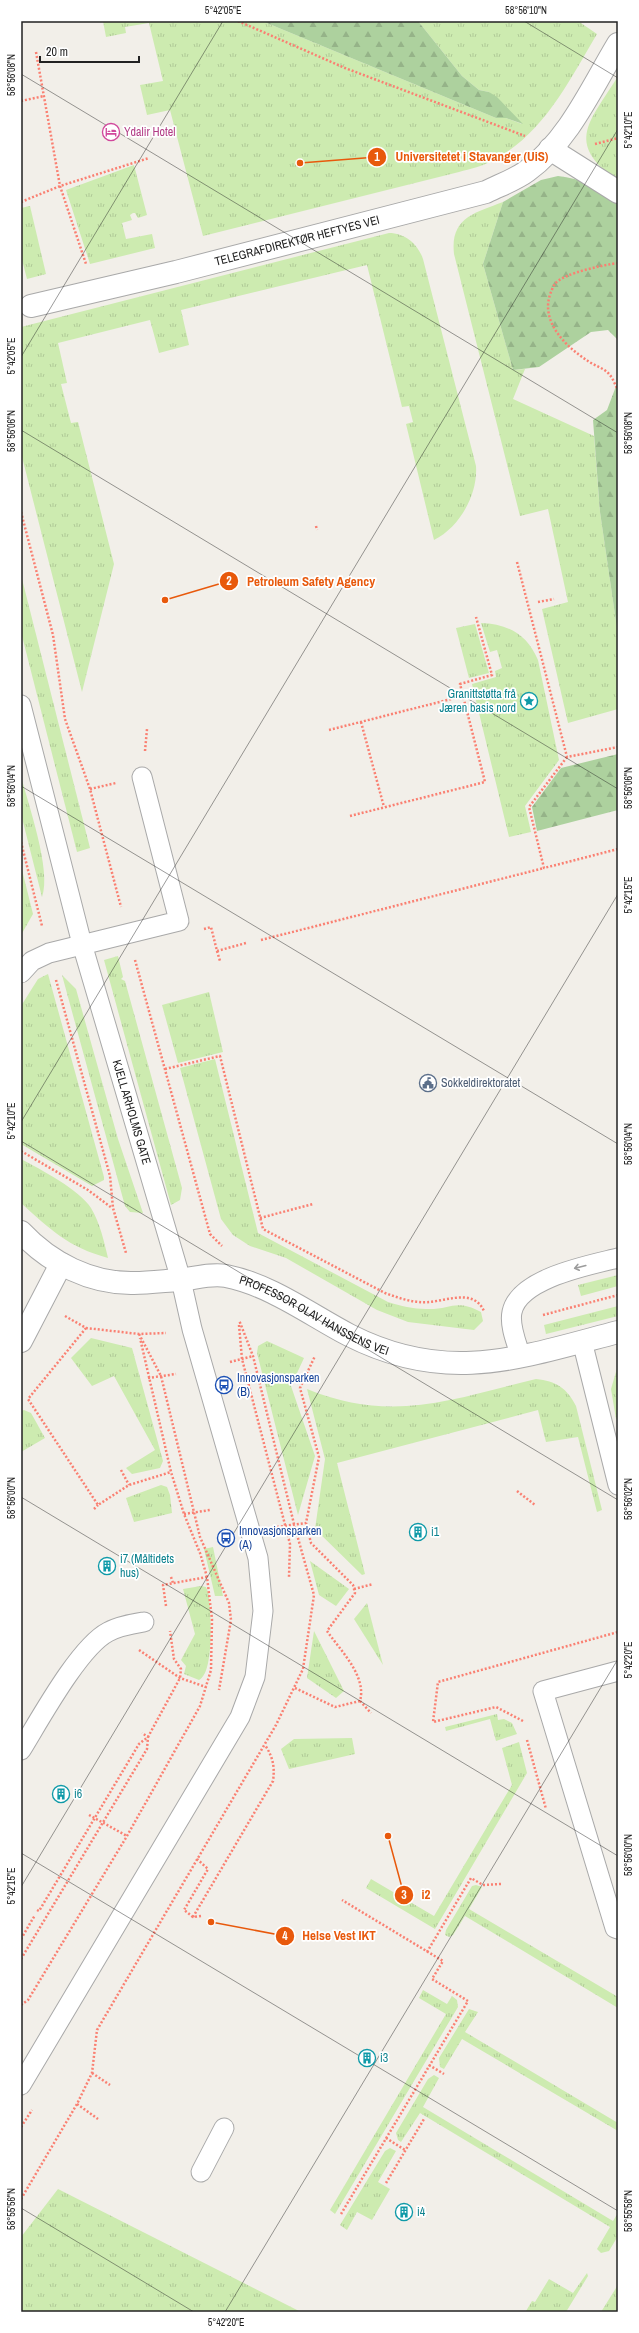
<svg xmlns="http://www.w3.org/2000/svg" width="639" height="2333" viewBox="0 0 639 2333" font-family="'Archivo Narrow',sans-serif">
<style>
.grass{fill:url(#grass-tufts)}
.forest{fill:url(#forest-firs)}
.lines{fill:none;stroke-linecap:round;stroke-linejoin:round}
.lane-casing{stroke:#a9a9a9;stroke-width:21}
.street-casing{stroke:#a9a9a9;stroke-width:24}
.path{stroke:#fa8072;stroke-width:2.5;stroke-dasharray:2 2;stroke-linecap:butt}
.lane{stroke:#fff;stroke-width:19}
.street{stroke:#fff;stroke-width:22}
.oneway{stroke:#9c9c9c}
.ticks{fill:none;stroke:#222;stroke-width:1;stroke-opacity:0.45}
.labels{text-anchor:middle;stroke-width:3.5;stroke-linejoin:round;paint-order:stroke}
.hotel-label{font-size:12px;fill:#b23c85;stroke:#fff;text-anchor:start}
.street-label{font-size:12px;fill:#222;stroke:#fff}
.culture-label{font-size:12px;fill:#0d838f;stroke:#fff;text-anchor:start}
.service-label{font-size:12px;fill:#4e5e75;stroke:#fff;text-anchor:start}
.transit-label{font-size:12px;fill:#164399;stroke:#fff;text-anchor:start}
.leader{fill:none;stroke:#e8590c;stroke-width:1.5}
.callout-dot{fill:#e8590c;stroke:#fff;stroke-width:1.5}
.mark-label{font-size:12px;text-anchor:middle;font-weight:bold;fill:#fff}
.callout-label{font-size:13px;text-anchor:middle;font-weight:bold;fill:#e8590c;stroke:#fff;stroke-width:3.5;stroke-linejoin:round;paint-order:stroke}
.neatline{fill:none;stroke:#222;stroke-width:1.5}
.ticks-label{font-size:10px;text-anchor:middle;fill:#222}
</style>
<defs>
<pattern id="grass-tufts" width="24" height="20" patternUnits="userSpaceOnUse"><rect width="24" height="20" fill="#cdebb0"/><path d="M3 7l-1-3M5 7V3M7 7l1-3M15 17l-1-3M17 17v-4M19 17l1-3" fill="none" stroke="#b0c997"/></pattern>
<pattern id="forest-firs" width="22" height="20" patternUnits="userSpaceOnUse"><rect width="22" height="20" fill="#add19e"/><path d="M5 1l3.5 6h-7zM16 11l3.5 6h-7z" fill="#95b388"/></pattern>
</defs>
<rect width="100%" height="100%" fill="#f2efe9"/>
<g class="grass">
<path d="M103,21H262L496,118H506L522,124L489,92L479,90L462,76L418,21H578L597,34C569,81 544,133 494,160C483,166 470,169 459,172L203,236L170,110L147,115L140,85L163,81L149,23L125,27L126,33L106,37Z"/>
<path d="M618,76V181C563,142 591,121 618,76Z"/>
<path d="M134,165L147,215L138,218L135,213H133L130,215L132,220L122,223L126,239L152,234L155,248L90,264L66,190Z"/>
<path d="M503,202L483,264L513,370L525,369L513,399L594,436L600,512L618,635V709L568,723L542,609L568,602L548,509L520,516L454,254C450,218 474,213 503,202Z"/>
<path d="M30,206L46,274L27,279L21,256V208Z"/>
<path d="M389,233C405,233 418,244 423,259L476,466C478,494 460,527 434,540L406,424L413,422L409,406L402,407L367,265L181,310L189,345L159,353L150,320L58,343L67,383L61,384L71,423L78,422L114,564L82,692L21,453V327Z"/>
<path d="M21,575L90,848L77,852L21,632Z"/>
<path d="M481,623C508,624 527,634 538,660L559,760L525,806L531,832L509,837L472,684L496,677L495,671L502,668L497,650L490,652Z"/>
<path d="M475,624L489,673L469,678L456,628Z"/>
<path d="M21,776C28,804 52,871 42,897L21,814Z"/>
<path d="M21,866L33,914L21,935Z"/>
<path d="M118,956L123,977L121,979L125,981L182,1188L180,1200L171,1205L104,960Z"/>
<path d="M48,974L104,1177V1180L92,1186L21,1144V1006L38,979Z"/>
<path d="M62,975L76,989L118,1139L143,1213L130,1212L125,1206Z"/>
<path d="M209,992L223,1052L178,1063L162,1005Z"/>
<path d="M215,1059L258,1233L388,1302C401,1306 413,1309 426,1309C451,1310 455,1298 481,1312L483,1321L474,1330L408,1322L377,1310L286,1258L250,1246L233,1235L221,1219L180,1068Z"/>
<path d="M21,1159C40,1169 80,1190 91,1208C100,1223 104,1241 108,1258C68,1247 51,1230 21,1203Z"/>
<path d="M618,1275V1286L581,1296L578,1285Z"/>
<path d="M618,1306V1316L546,1334L544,1325Z"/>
<path d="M91,1338L132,1348L163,1461L160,1468L132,1474L126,1468L155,1450L114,1376L92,1386L71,1358Z"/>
<path d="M267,1341L304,1358L291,1386L315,1456L298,1515L257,1353L258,1346Z"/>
<path d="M618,1365V1418L616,1419L611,1389Z"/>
<path d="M536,1379C556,1381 567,1388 576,1406L602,1510L597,1512L578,1437L546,1442L538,1410L337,1463L365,1574L362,1575L315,1529L325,1459L307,1389C392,1424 452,1399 536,1379Z"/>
<path d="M24,1410L31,1413L45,1438L21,1452V1411Z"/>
<path d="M161,1485L167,1487L170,1495L172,1513L134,1522L126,1498Z"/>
<path d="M213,1547L223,1596H215L204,1549Z"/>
<path d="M310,1561L349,1589L336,1606L319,1595Z"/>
<path d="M201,1586L206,1587L208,1592C211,1608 215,1673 199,1680L184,1674L186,1666L181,1660L195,1634L183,1589Z"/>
<path d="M367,1603L383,1665L354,1619Z"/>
<path d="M314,1631L344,1691L336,1698L307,1678Z"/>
<path d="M497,1714L498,1720L504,1719L512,1723L517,1734L496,1741L490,1719L446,1731L445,1727Z"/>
<path d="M352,1738L355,1754L289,1769L281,1749L294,1739Z"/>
<path d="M519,1742L527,1773L435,1929L366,1888L371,1879L434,1916L512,1785L502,1748Z"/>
<path d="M476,1885L482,1887L469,1909L618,1997V2008L465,1916L453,1935L449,1937L445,1935L446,1930L472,1886Z"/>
<path d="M423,1990L447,2004L452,1996L457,2000L458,2007L335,2214L330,2210L446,2014L419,1998Z"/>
<path d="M469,2009L478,2012L465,2032L618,2123V2131L462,2039L444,2069L440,2067L439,2058Z"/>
<path d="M434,2075L439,2078L423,2107L613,2221L618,2213V2236L609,2251L601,2253L597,2249L610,2227L420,2113L401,2142L398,2140L396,2133L428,2079Z"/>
<path d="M390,2148L396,2151L378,2182L390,2189L372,2220L357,2212L347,2230L340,2225L385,2151Z"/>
<path d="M58,2189L301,2312H21V2237Z"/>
<path d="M587,2273L588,2276L566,2312L526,2311L532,2301L535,2302L549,2279L573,2293Z"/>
<path d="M618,2284V2312H601L616,2288Z"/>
</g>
<g class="forest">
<path d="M262,21H418L462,76L479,90L489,92L497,97L523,124L506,118H496Z"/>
<path d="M558,176C581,178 599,189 618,200V340L608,330L591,332L539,367L513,370L483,264L503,202L541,180Z"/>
<path d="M618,381V635L600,512L593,420L607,410Z"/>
<path d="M618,754V810L537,831L532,807L561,768Z"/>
</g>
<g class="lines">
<g class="lane-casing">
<g id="lane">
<path id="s1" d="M21,705L82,944L181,1280L192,1329L258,1558L263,1611L255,1677L240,1717L21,2085"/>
<path d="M21,973L32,961L49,953L179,921L142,777"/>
<path d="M582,1341L618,1485"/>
<path d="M521,1357C517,1344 509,1326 512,1312C519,1278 590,1265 618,1258"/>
<path d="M618,1671L543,1691L615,1928L618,1929"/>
<path d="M21,1750C39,1721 79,1647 108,1632C119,1626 132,1624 144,1622"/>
<path d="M201,2172L224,2128"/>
</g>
</g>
<g class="street-casing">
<g id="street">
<path d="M550,149L618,192"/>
<path id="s2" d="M31,306L176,272L486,192C500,185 515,180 527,171C569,140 592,87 618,44"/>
<path id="s3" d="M21,1232C50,1263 91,1284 134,1283C148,1283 164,1281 178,1280C194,1279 209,1273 226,1276C271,1285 309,1314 349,1335C447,1385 519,1358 618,1332"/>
<path d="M21,1341L61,1264"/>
</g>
</g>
<g class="path">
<path d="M238,21L345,68L525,136"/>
<path d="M36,52L60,186L86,264"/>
<path d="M21,101L44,96"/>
<path d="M595,144L618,138"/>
<path d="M21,202L60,186L149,158"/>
<path d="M618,263C604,265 563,273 555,284C553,286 552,290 551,292C539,321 566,347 588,361C595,366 604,368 609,374C613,378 615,385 618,390"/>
<path d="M21,512L53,635L65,719L90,789L121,907"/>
<path d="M316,526L317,530"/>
<path d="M517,562L567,757L618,747"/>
<path d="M538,602L554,599"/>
<path d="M361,722L384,807"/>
<path d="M329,730L463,696"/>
<path d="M145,751L147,729"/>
<path d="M567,757L529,807L544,868L618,849"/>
<path d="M90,789L116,783"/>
<path d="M350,816L485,782L460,684L492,675L476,617"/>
<path d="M21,842L42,926"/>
<path d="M204,929L211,927L217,951L246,943"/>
<path d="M261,940L544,868"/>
<path d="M217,951L220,961"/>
<path d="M135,960L210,1234L222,1246"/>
<path d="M56,980L110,1176L113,1208L126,1253"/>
<path d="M165,1069L220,1056L263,1229L385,1293C396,1297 407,1301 419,1302C440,1305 472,1285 484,1311"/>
<path d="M21,1151L88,1190L112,1208"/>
<path d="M260,1218L313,1204"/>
<path d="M543,1315L618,1295"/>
<path d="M65,1316L86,1328L139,1334L166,1333"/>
<path d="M239,1325L242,1359L290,1544L289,1577"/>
<path d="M86,1328L28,1399L98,1505L129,1485L171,1472"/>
<path d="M139,1334L161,1376L200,1537L229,1603L231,1620L219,1690"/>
<path d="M230,1362L253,1356"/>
<path d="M148,1378L176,1374"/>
<path d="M121,1470L129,1485"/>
<path d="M517,1491L535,1505"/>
<path d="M94,1509L98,1505"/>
<path d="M184,1514L210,1510"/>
<path d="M277,1527L306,1523"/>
<path d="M171,1577L173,1583"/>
<path d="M354,1589L373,1584"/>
<path d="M166,1606L163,1585L207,1577"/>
<path d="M139,1650L180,1678L206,1687"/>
<path d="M295,1688L335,1707L360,1701C367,1676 340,1650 327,1631L355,1593L353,1585L311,1543L306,1523L319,1457L300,1388L315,1356"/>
<path d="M360,1701L371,1713"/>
<path d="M523,1721L496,1707L433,1722L438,1682L618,1632"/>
<path d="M527,1740L546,1809"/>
<path d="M89,1815L127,1836"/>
<path d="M37,1910L39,1911L139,1744L148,1737L180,1678L181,1669L174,1659L170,1631"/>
<path d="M201,1916L193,1917L273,1781C275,1767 273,1757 265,1745"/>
<path d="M193,1917L184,1910L208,1869L197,1859"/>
<path d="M21,1939L35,1915"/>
<path d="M427,1952L471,1878L483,1885L501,1884"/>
<path d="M21,1959L147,1749L148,1737L142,1733"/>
<path d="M21,2005L28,2000L127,1836L200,1706L211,1670L212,1619L207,1577L200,1553L184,1514L171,1472L140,1338"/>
<path d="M429,2065L444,2074"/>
<path d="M92,2073L110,2085"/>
<path d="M77,2104L98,2119"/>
<path d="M21,2127L32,2110"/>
<path d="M386,2138L405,2150"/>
<path d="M386,2183L424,2119"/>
<path d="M21,2199L77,2104L92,2073L97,2030L276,1725L303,1669L314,1595L294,1524L253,1356L239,1320"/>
<path d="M341,2214L468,2001L432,1979L443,1961L342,1900"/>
</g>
<use href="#lane" class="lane"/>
<use href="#street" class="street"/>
</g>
<defs><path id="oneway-shaft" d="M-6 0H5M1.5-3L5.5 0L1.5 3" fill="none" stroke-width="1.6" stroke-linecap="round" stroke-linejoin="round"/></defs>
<use class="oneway" href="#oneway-shaft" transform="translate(580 1267) rotate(166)"/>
<path class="ticks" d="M524,21L618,78M21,74L618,433M21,357L223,21M21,430L618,789M21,786L618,1144M21,1122L618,129M21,1141L618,1500M21,1497L618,1856M21,1853L618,2211M21,1887L618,894M21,2208L194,2312M225,2312L618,1659"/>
<defs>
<g id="hotel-ring" transform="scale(0.9)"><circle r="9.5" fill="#fff" stroke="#d1479c" stroke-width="1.5"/><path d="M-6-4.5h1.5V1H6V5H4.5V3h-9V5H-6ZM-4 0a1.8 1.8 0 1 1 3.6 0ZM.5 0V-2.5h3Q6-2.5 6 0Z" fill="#d1479c"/></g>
<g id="sight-ring" transform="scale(0.9)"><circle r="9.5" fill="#fff" stroke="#0f9aa8" stroke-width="1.5"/><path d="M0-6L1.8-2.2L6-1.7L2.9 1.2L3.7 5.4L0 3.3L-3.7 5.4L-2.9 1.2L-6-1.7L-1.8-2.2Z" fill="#0f9aa8"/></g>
<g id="civic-ring" transform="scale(0.9)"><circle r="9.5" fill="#fff" stroke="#5c6f8a" stroke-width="1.5"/><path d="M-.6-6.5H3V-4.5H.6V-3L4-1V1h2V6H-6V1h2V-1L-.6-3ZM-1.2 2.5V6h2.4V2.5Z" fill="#5c6f8a"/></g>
<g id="bus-ring" transform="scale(0.9)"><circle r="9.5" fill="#fff" stroke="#1a4fb4" stroke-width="1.5"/><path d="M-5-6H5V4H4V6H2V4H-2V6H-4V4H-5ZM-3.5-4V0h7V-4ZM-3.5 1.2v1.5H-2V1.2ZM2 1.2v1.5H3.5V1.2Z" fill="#1a4fb4"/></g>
<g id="building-ring" transform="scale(0.9)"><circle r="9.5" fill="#fff" stroke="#0f9aa8" stroke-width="1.5"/><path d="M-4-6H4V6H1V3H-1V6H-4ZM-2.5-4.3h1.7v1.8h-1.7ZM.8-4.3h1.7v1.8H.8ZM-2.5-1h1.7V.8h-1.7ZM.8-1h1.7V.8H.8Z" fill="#0f9aa8"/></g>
</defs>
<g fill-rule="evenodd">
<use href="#hotel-ring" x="111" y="132"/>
<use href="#sight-ring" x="529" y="701"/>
<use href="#civic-ring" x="428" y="1083"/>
<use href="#bus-ring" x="224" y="1385"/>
<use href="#building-ring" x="418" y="1532"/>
<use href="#bus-ring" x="226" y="1538"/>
<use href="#building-ring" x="107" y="1566"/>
<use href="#building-ring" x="61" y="1794"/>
<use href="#building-ring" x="367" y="2058"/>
<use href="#building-ring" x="404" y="2212"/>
</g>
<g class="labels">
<g class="hotel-label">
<text x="124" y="136">Ydalir Hotel</text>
</g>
<g class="street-label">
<text dy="4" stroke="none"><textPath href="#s2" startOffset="274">TELEGRAFDIREKTØR HEFTYES VEI</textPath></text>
<text dy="4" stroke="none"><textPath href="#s1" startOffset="422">KJELL ARHOLMS GATE</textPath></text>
<text dy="4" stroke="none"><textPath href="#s3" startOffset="317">PROFESSOR OLAV HANSSENS VEI</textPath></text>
</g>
<g class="culture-label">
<text x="516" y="698" text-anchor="end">Granittstøtta frå<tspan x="516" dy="14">Jæren basis nord</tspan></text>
<text x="431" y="1536">i1</text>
<text x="120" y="1563">i7 (Måltidets<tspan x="120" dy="14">hus)</tspan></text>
<text x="74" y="1798">i6</text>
<text x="380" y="2062">i3</text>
<text x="417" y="2216">i4</text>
</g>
<g class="service-label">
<text x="441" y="1087">Sokkeldirektoratet</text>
</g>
<g class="transit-label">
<text x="237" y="1382">Innovasjonsparken<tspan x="237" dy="14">(B)</tspan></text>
<text x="239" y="1535">Innovasjonsparken<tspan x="239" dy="14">(A)</tspan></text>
</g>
</g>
<path class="leader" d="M300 163L377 157M165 600L229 581M388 1836L404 1895M211 1922L285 1936"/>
<g class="callout-dot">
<circle cx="300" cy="163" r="4"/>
<circle cx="165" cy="600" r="4"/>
<circle cx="388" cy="1836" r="4"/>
<circle cx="211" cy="1922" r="4"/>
<circle cx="377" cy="157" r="10"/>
<circle cx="229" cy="581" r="10"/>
<circle cx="404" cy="1895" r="10"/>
<circle cx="285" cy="1936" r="10"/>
</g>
<g class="mark-label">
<text x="377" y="161">1</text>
<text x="229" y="585">2</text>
<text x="404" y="1899">3</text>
<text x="285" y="1940">4</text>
</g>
<g class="callout-label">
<text x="472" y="161">Universitetet i Stavanger (UiS)</text>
<text x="311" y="586">Petroleum Safety Agency</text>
<text x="426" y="1899">i2</text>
<text x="339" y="1940">Helse Vest IKT</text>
</g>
<rect width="639" height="2333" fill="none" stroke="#ffffff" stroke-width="44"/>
<path d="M40 56v6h99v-6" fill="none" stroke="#222222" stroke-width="2"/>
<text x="46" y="56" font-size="12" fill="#222222" stroke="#ffffff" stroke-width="3" paint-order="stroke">20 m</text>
<rect x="22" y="22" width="595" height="2289" class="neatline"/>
<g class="ticks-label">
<text x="223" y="14">5°42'05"E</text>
<text x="526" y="14">58°56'10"N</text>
<text transform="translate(11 75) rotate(-90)" y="4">58°56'08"N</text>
<text transform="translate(628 130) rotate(-90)" y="4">5°42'10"E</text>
<text transform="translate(11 356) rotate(-90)" y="4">5°42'05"E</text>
<text transform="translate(11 431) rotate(-90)" y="4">58°56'06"N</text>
<text transform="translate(628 433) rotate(-90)" y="4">58°56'08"N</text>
<text transform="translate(11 786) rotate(-90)" y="4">58°56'04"N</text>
<text transform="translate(628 788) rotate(-90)" y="4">58°56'06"N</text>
<text transform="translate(628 895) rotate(-90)" y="4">5°42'15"E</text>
<text transform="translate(11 1121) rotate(-90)" y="4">5°42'10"E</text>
<text transform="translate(628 1144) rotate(-90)" y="4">58°56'04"N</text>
<text transform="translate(11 1498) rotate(-90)" y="4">58°56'00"N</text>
<text transform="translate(628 1499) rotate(-90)" y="4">58°56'02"N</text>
<text transform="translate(628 1660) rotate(-90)" y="4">5°42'20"E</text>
<text transform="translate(628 1855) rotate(-90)" y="4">58°56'00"N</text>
<text transform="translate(11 1886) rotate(-90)" y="4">5°42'15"E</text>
<text transform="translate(11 2209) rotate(-90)" y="4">58°55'56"N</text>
<text transform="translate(628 2211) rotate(-90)" y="4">58°55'58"N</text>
<text x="226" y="2326">5°42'20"E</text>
</g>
</svg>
